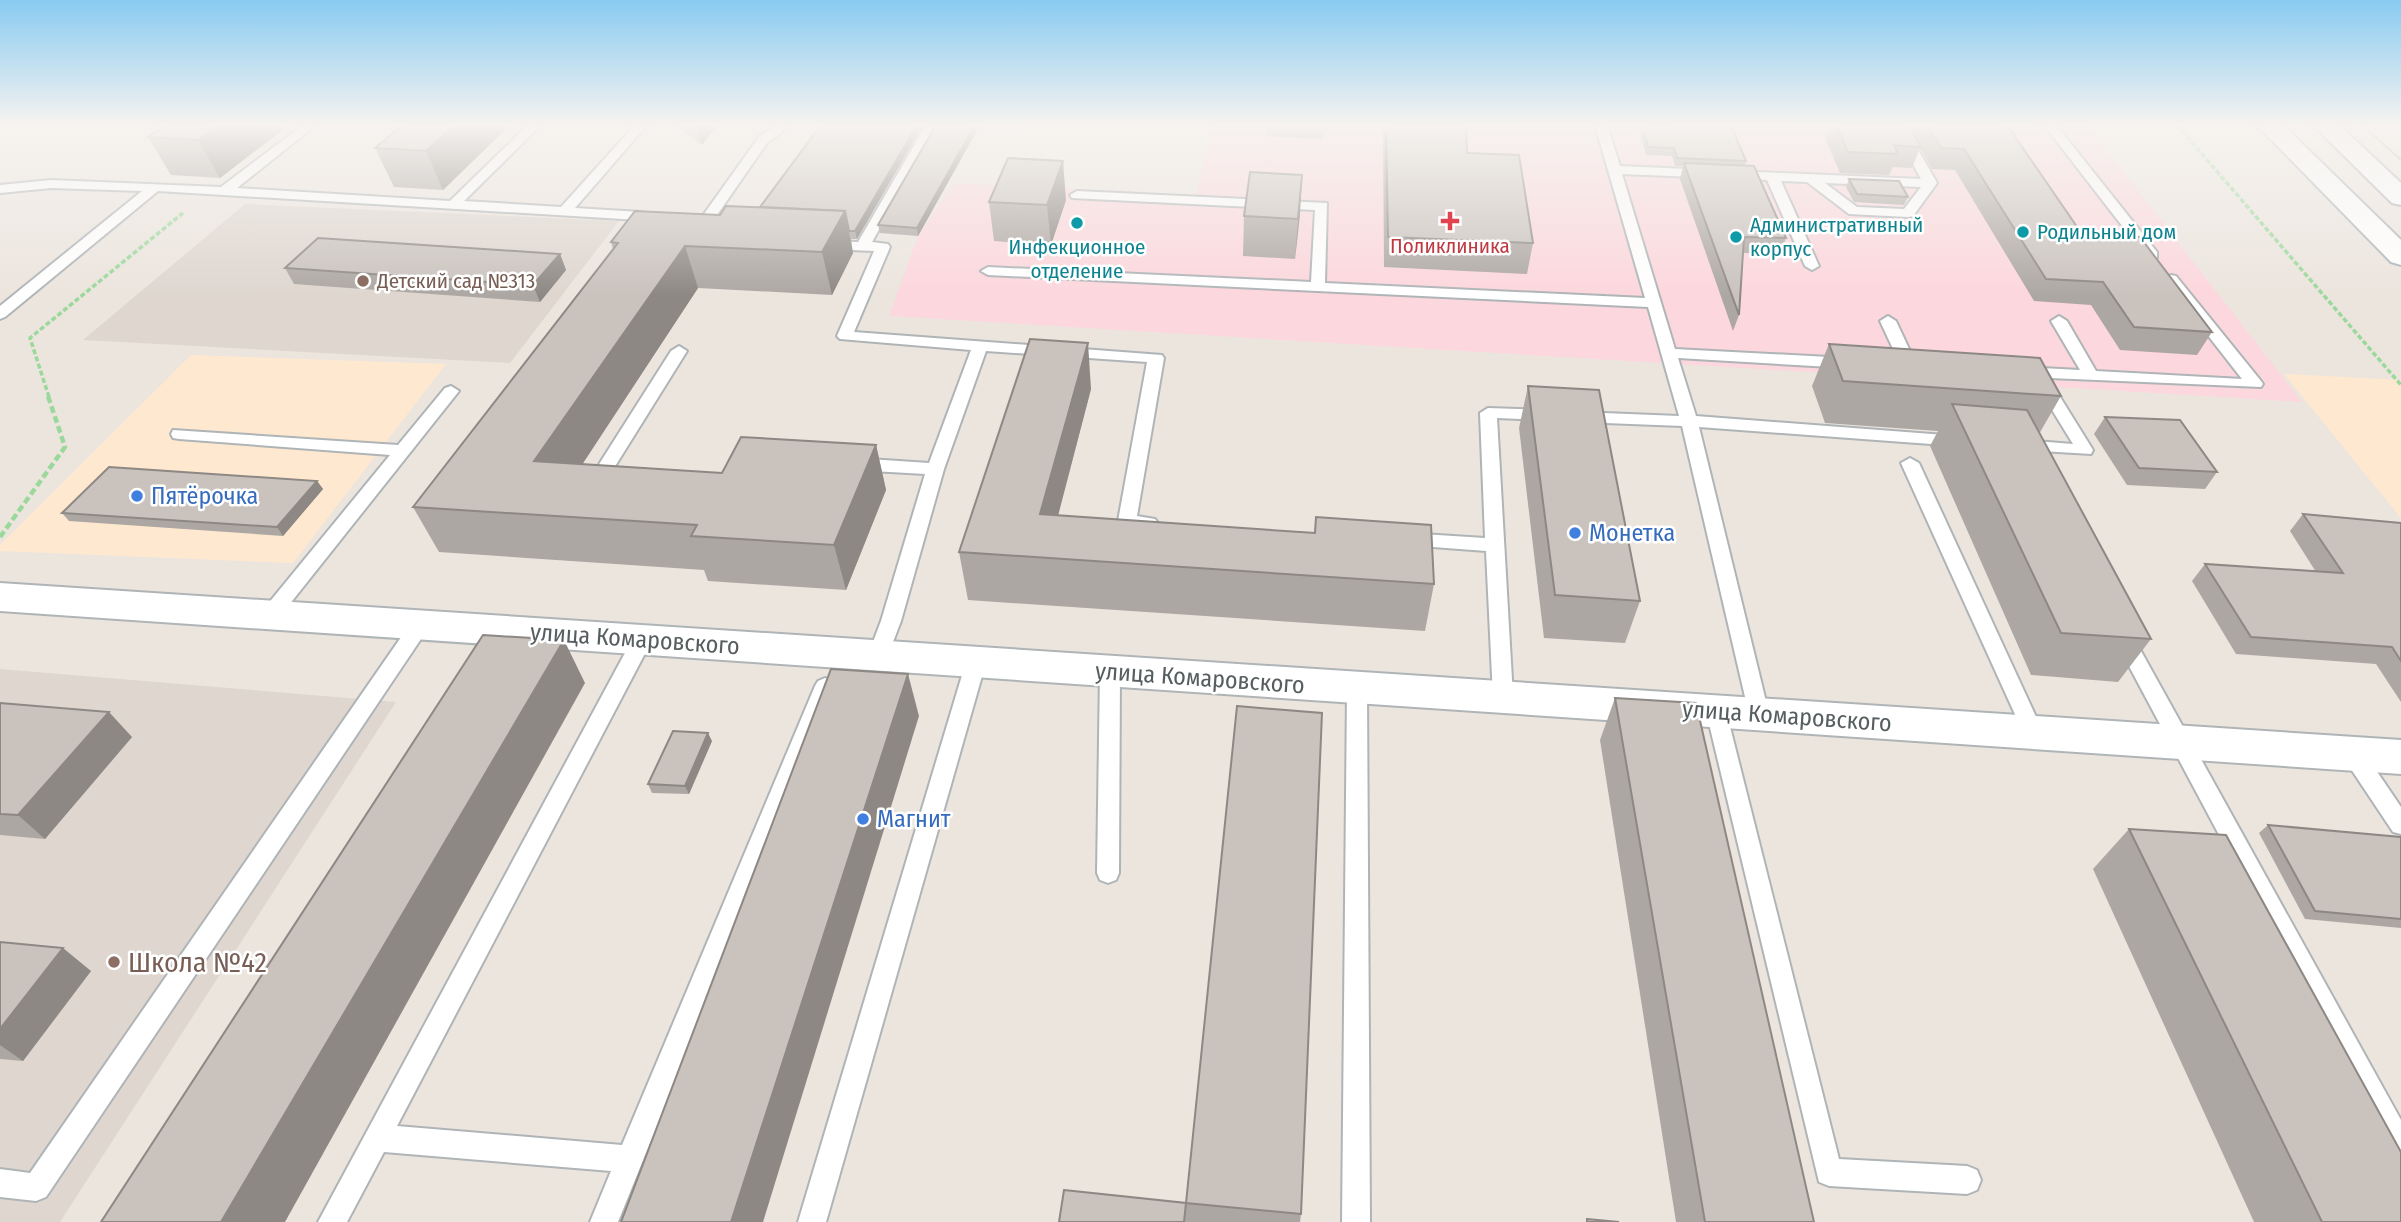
<svg xmlns="http://www.w3.org/2000/svg" width="2401" height="1222" viewBox="0 0 2401 1222" font-family="'Fira Sans Condensed',sans-serif">
<style>
.commercial{fill:#ffe8d0}
.education{fill:#ded6cf}
.medical{fill:#fcd7dd}
.lines{fill:none;stroke-linecap:round;stroke-linejoin:round}
.service-casing{stroke:#afb4b7;stroke-width:4}
.tertiary-casing{stroke:#afb4b7;stroke-width:4}
.secondary-casing{stroke:#aeb5b8;stroke-width:4}
.path-far1{stroke:#9bd89b;stroke-width:3.5;stroke-dasharray:5 2.5;stroke-linecap:butt}
.path{stroke:#9bd89b;stroke-width:4.5;stroke-dasharray:7 3.5;stroke-linecap:butt}
.service{fill:#fff;fill-rule:evenodd}
.tertiary{fill:#fff;fill-rule:evenodd}
.secondary{fill:#fff;fill-rule:evenodd}
.tram{stroke:#aeafb0;stroke-width:2}
.wall{fill:#ada7a3}
.shaded-wall{fill:#8d8884}
.building{fill:#c9c2bd;stroke:#8d8884;stroke-width:2}
.health-dot{fill:#e0444e;stroke:#fff;stroke-width:2.5}
.culture-dot{fill:#0f9aa8;stroke:#fff;stroke-width:2.5}
.education-dot{fill:#8d6e63;stroke:#fff;stroke-width:2.5}
.shop-dot{fill:#3f7fe0;stroke:#fff;stroke-width:2.5}
.labels{text-anchor:middle;stroke-width:5;stroke-linejoin:round;paint-order:stroke}
.far-culture-label{font-size:21px;fill:#0d838f;stroke:#fff;text-anchor:start}
.far-health-label{font-size:21px;fill:#be3a42;stroke:#fff}
.far-education-label{font-size:21px;fill:#785e54;stroke:#fff;text-anchor:start}
.shop-label{font-size:24px;fill:#366cbe;stroke:#fff;text-anchor:start}
.street-label{font-size:24px;fill:#575e60;stroke:#fff}
.near-education-label{font-size:28px;fill:#785e54;stroke:#fff;text-anchor:start}
</style>
<rect width="100%" height="100%" fill="#ece5de"/>
<g class="commercial">
<path d="M191,355L446,364L293,563L0,551V545Z"/>
<path d="M2284,374L2401,380V518Z"/>
</g>
<g class="education">
<path d="M245,204L619,221L510,363L83,340Z"/>
<path d="M0,669L396,702L60,1222H0Z"/>
</g>
<path class="medical" d="M1211,125H2087L2302,402L889,316L918,236L954,183L1197,195Z"/>
<g class="lines">
<g class="service-casing">
<g id="service">
<path d="M303,125H316L237,188L450,201L528,125H541L464,201L561,207L635,125H647L575,208L641,212L661,221L654,225L639,220L158,191L5,317L0,319V306L142,191L51,188L0,193V185L51,180L221,187Z"/>
<path d="M777,125H791L767,143L701,238H691L689,235L759,137Z"/>
<path d="M926,125H938L872,242L888,244L890,247L854,332L1162,355L1164,358L1137,516L1155,519L1158,523C1150,533 1126,530 1118,521L1147,362L986,351L944,469L901,621L888,655L885,660L878,662L871,660L868,655L881,621L925,474L854,470L845,464L854,458L929,463L971,350L840,339L837,336L874,251L828,249L821,245L828,241L858,242Z"/>
<path d="M1595,125H1607L1620,166L1921,179L1892,125H1904L1937,183L1913,216L1908,217L1849,214L1807,182L1781,181L1819,266L1812,270L1805,266L1767,180L1622,174L1675,349L1848,358L1856,363L1848,368L1678,358L1696,416L1958,436L1966,441L1958,446L1699,427L1769,714L1766,720L1759,722L1752,720L1749,714L1682,426L1579,422L1571,417L1579,412L1679,416L1648,307L988,275L981,271L988,267L1311,282L1315,210L1072,198L1070,195L1077,191L1327,203L1325,283L1645,298ZM1825,183L1921,187L1904,209L1857,207Z"/>
<path d="M2044,125H2056L2157,252V258H2147Z"/>
<path d="M2171,275L2176,276L2261,381L2263,384L2261,387L2025,377L2017,372L2025,367L2080,370L2051,321L2059,316L2067,321L2096,371L2242,379L2164,279Z"/>
<path d="M1888,316L1896,321L1917,366L1915,369L1909,371L1901,366L1880,321Z"/>
<path d="M679,346L687,351L609,476L614,481L605,487L592,484L589,480L671,351Z"/>
<path d="M451,386L459,391L277,620H263L260,615L263,610L390,455L179,439L173,438L171,434L173,430L398,445L445,388Z"/>
<path d="M2049,387L2057,392L2093,450L2091,454L2023,450L2015,445L2023,440L2073,444L2041,392Z"/>
<path d="M1488,408L1546,410L1554,415L1546,420L1497,418L1513,697L1510,703L1503,705L1496,703L1493,697L1486,551L1406,545L1400,543L1397,539L1400,535L1406,533L1485,538L1480,413Z"/>
<path d="M1910,458L1919,463L2043,732L2040,738L2033,740L2026,738L2023,732L1901,463Z"/>
<path d="M420,618L427,620L430,625L427,630L46,1197L36,1201L0,1197V1169L30,1173L413,620Z"/>
<path d="M2124,631L2131,633L2401,1120V1160L2391,1157L2114,638L2117,633Z"/>
<path d="M642,633L649,635L652,640L397,1126L622,1145L815,686L818,681L825,678L832,681L835,686L618,1222H590L611,1171L384,1152L347,1222H318L632,640L635,635Z"/>
<path d="M976,655L983,657L986,662L826,1222H798L966,662L969,657Z"/>
<path d="M1110,664L1117,667L1120,672L1119,873L1116,880L1108,883L1100,880L1097,873L1100,672L1103,667Z"/>
<path d="M1357,682L1364,685L1367,690L1370,1222H1342L1347,690L1350,685Z"/>
<path d="M1716,703L1723,705L1726,711L1839,1159L1967,1166L1977,1170L1981,1180L1977,1190L1967,1194L1829,1186L1819,1182L1706,711L1709,705Z"/>
<path d="M2353,746L2361,748L2401,807V834L2393,832L2345,760L2342,754L2345,748Z"/>
</g>
</g>
<g class="tertiary-casing">
<path id="tertiary" d="M0,583L2401,740V774L0,611Z"/>
</g>
<g class="secondary-casing">
<g id="secondary">
<path d="M2257,125H2283L2401,240V265L2391,262Z"/>
<path d="M2313,125H2339L2401,183V205L2392,203Z"/>
</g>
</g>
<g class="path-far1">
<path d="M2177,125L2401,385"/>
<path d="M49,397L30,338L183,213"/>
</g>
<path class="path" d="M0,537L65,447L48,396"/>
<use href="#service" class="service"/>
<use href="#tertiary" class="tertiary"/>
<use href="#secondary" class="secondary"/>
<path class="tram" d="M2362,125L2401,160"/>
</g>
<g class="wall">
<path d="M165,125H289L220,178L171,175L148,137Z"/>
<path d="M403,125H510L443,190L394,187L375,148Z"/>
<path d="M676,125H717L702,145Z"/>
<path d="M821,125H923L857,239H851L853,253L832,295L698,288L582,464L722,473L876,445L886,490L846,590L708,581L704,570L439,552L413,507L613,249L611,242L720,215L760,207Z"/>
<path d="M936,125H980L918,236L880,233L878,225Z"/>
<path d="M1267,125H1324L1323,139L1267,136Z"/>
<path d="M1383,125H1466L1467,153L1533,243L1527,274L1384,267Z"/>
<path d="M1638,125H1708L1746,161L1745,166L1786,238L1780,254L1743,253L1739,315L1733,331L1680,179L1683,166H1675L1672,156L1646,155Z"/>
<path d="M1830,125H2007L2082,234L2212,332L2197,355L2120,350L2091,305L2034,301L1955,170L1932,169L1920,148L1912,168L1893,167L1889,175L1840,173L1825,138Z"/>
<path d="M1849,179L1908,197L1904,205L1854,202L1846,187Z"/>
<path d="M1066,200L1051,245L994,241L989,202Z"/>
<path d="M1300,214L1295,259L1243,256L1244,216Z"/>
<path d="M560,254L566,270L540,302L294,284L285,268Z"/>
<path d="M1829,344L2061,396L2039,434L2151,639L2118,682L2031,675L1930,446L1938,431L1825,423L1812,386Z"/>
<path d="M1528,386L1640,601L1625,643L1544,638L1519,428Z"/>
<path d="M1091,389L1058,515L1314,533L1316,517L1434,584L1425,631L968,600L959,552Z"/>
<path d="M2105,417L2217,472L2205,489L2127,485L2094,434Z"/>
<path d="M317,481L323,489L283,536L69,521L62,513Z"/>
<path d="M2303,514L2401,523V702L2376,664L2236,654L2192,581L2205,564L2316,572L2290,531Z"/>
<path d="M1615,698L1814,1222H1676L1600,740Z"/>
<path d="M0,703L132,737L45,839L0,835Z"/>
<path d="M712,741L689,794L652,793L648,784Z"/>
<path d="M2268,825L2401,837V928L2305,919L2259,833Z"/>
<path d="M2129,829L2401,1222H2254L2093,869Z"/>
<path d="M0,942L91,971L23,1061L0,1059Z"/>
<path d="M1186,1203L1301,1214L1300,1222H1059Z"/>
</g>
<g class="shaded-wall">
<path d="M219,125H289L220,178L198,140Z"/>
<path d="M454,125H510L443,190L426,151Z"/>
<path d="M696,125H717L702,145Z"/>
<path d="M917,125H923L857,239L855,231Z"/>
<path d="M975,125H980L918,236L917,228Z"/>
<path d="M1063,161L1066,200L1051,245L1047,205Z"/>
<path d="M1302,175L1300,214L1295,259L1298,219Z"/>
<path d="M845,211L853,253L832,295L822,252Z"/>
<path d="M685,246L698,288L555,506L534,461Z"/>
<path d="M560,254L566,270L540,302L533,285Z"/>
<path d="M1088,343L1091,389L1047,558L1040,514Z"/>
<path d="M876,445L886,490L846,590L834,545Z"/>
<path d="M317,481L323,489L283,536L277,527Z"/>
<path d="M564,640L585,683L285,1222H221Z"/>
<path d="M908,674L919,716L763,1222H731Z"/>
<path d="M109,712L132,737L45,839L18,815Z"/>
<path d="M708,733L712,741L689,794L685,786Z"/>
<path d="M63,948L91,971L23,1061L0,1045V1029Z"/>
</g>
<g class="building">
<path d="M165,125H219L198,140L148,137Z"/>
<path d="M403,125H454L426,151L375,148Z"/>
<path d="M821,125H917L855,231H849L845,211L760,207Z"/>
<path d="M936,125H975L917,228L878,225Z"/>
<path d="M1386,125H1466L1467,153L1519,155L1533,243L1388,237Z"/>
<path d="M1642,125L1731,126L1746,161L1677,158L1674,148L1648,147Z"/>
<path d="M1836,125H1909L1921,147L1894,145L1898,154L1848,152Z"/>
<path d="M1927,125H2007L2082,234L2140,237L2212,332L2134,327L2103,282L2046,279L1964,149L1941,148Z"/>
<path d="M1008,158L1063,161L1047,205L989,202Z"/>
<path d="M1684,163L1754,166L1786,238L1744,237L1739,315Z"/>
<path d="M1250,172L1302,175L1298,219L1244,216Z"/>
<path d="M1849,179L1899,181L1908,197L1857,194Z"/>
<path d="M726,206L845,211L822,252L685,246L534,461L722,473L741,437L876,445L834,545L691,536L697,525L413,507L618,243L611,242L635,211L720,215Z"/>
<path d="M318,238L560,254L533,285L285,268Z"/>
<path d="M1030,339L1088,343L1040,514L1315,533L1316,517L1431,525L1434,584L959,552Z"/>
<path d="M1829,344L2040,358L2061,396L1843,381Z"/>
<path d="M1528,386L1599,390L1640,601L1555,595Z"/>
<path d="M1952,404L2027,410L2151,639L2061,633Z"/>
<path d="M2105,417L2180,420L2217,472L2139,468Z"/>
<path d="M109,467L317,481L277,527L62,513Z"/>
<path d="M2303,514L2401,523V661L2392,647L2251,637L2205,564L2343,573Z"/>
<path d="M483,635L564,640L221,1222H101Z"/>
<path d="M831,669L908,674L731,1222H621Z"/>
<path d="M1615,698L1696,703L1814,1222H1705Z"/>
<path d="M0,703L109,712L18,815L0,814Z"/>
<path d="M1237,706L1322,713L1301,1214L1186,1203Z"/>
<path d="M673,731L708,733L685,786L648,784Z"/>
<path d="M2268,825L2401,837V919L2315,911Z"/>
<path d="M2129,829L2226,835L2401,1152V1222H2322Z"/>
<path d="M0,942L63,948L0,1029Z"/>
<path d="M1064,1190L1186,1203L1184,1222H1059Z"/>
<path d="M1587,1219L1619,1222H1587Z"/>
</g>
<linearGradient id="sky" x2="0" y2="1"><stop stop-color="#89cbf1"/><stop offset="0.42" stop-color="#f6f3f0"/><stop offset="1" stop-color="#f6f3f0" stop-opacity="0"/></linearGradient>
<rect width="2401" height="296" fill="url(#sky)"/>
<path class="health-dot" d="M1446.5 210.5h7v7h7v7h-7v7h-7v-7h-7v-7h7z"/>
<g class="culture-dot">
<circle cx="1077" cy="223" r="7"/>
<circle cx="2023" cy="232" r="7"/>
<circle cx="1736" cy="237" r="7"/>
</g>
<g class="education-dot">
<circle cx="363" cy="281" r="7"/>
<circle cx="114" cy="962" r="7"/>
</g>
<g class="shop-dot">
<circle cx="137" cy="496" r="7"/>
<circle cx="1575" cy="533" r="7"/>
<circle cx="863" cy="819" r="7"/>
</g>
<g class="labels">
<g class="far-culture-label">
<text x="1750" y="232">Административный<tspan x="1750" dy="24">корпус</tspan></text>
<text x="2037" y="239">Родильный дом</text>
<text x="1077" y="254" text-anchor="middle">Инфекционное<tspan x="1077" dy="24">отделение</tspan></text>
</g>
<g class="far-health-label">
<text x="1450" y="253">Поликлиника</text>
</g>
<g class="far-education-label">
<text x="377" y="288">Детский сад №313</text>
</g>
<g class="shop-label">
<text x="151" y="504">Пятёрочка</text>
<text x="1589" y="541">Монетка</text>
<text x="877" y="827">Магнит</text>
</g>
<g class="street-label">
<text transform="translate(635 639) rotate(4)" y="8">улица Комаровского</text>
<text transform="translate(1200 678) rotate(4)" y="8">улица Комаровского</text>
<text transform="translate(1787 716) rotate(4)" y="8">улица Комаровского</text>
</g>
<g class="near-education-label">
<text x="128" y="972">Школа №42</text>
</g>
</g>
</svg>
